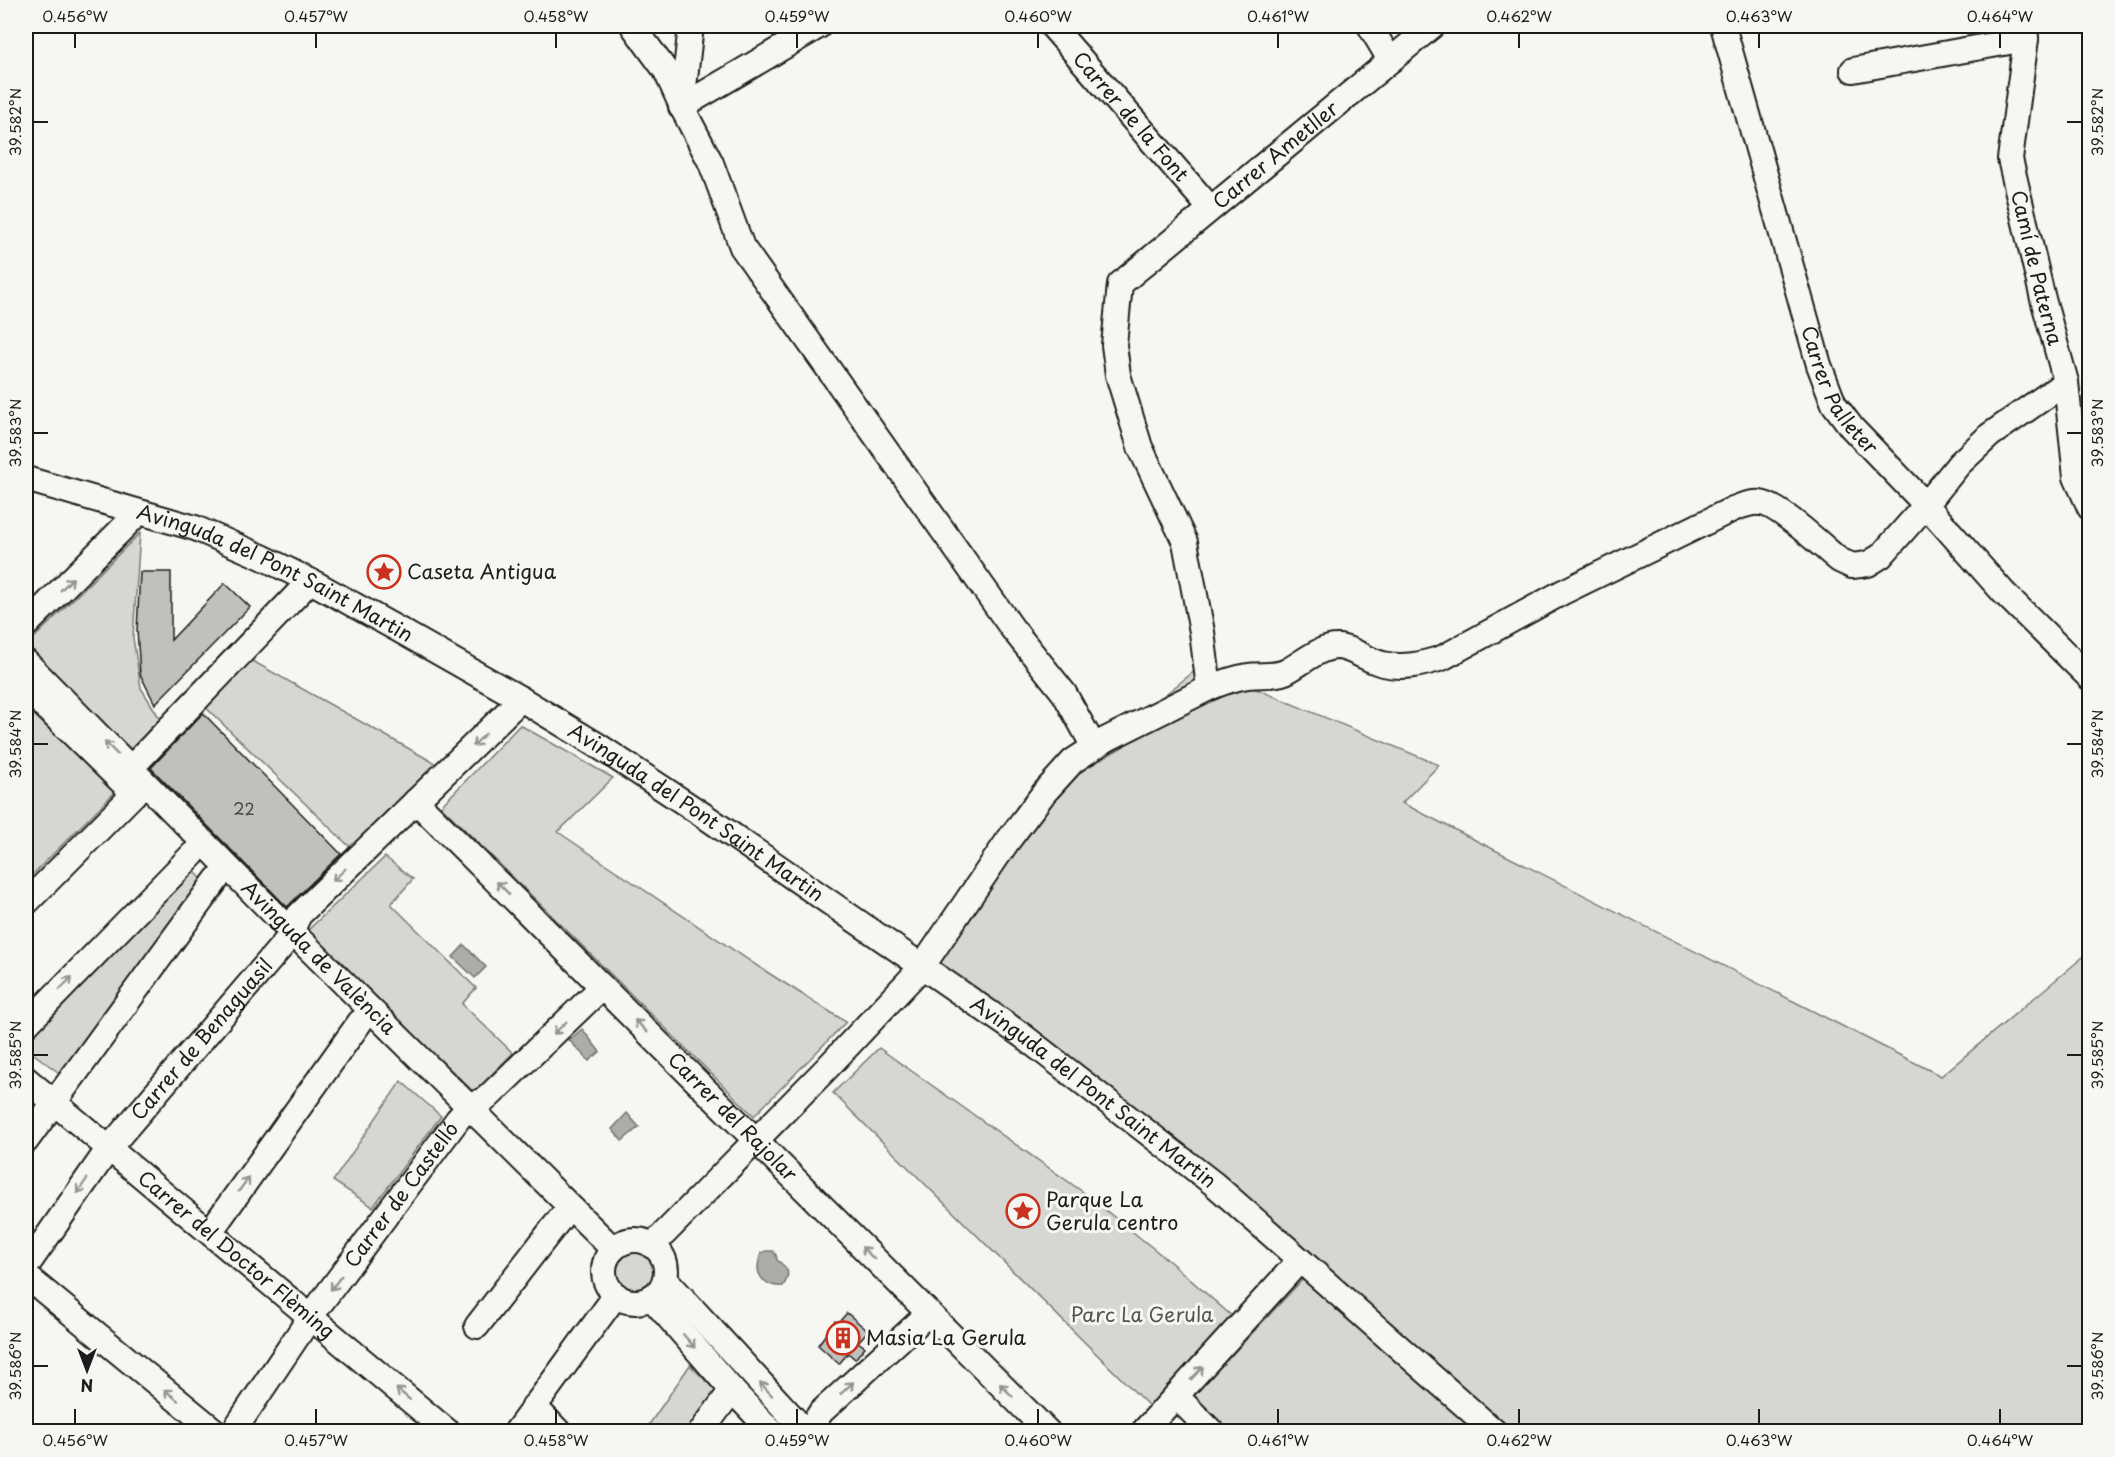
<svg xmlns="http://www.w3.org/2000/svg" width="2115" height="1457" viewBox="0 0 2115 1457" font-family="'Playpen Sans',sans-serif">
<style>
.green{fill:#d6d6d2;stroke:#797977;stroke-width:1.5}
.water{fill:#acaca9;stroke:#727271;stroke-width:1.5}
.building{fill:#c0c0bd;stroke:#1c1c1c;stroke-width:1.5}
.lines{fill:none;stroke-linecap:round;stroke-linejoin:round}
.minor-casing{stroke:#1c1c1c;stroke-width:28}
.minor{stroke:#f6f6f2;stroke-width:24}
.oneway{stroke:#949492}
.ticks{fill:none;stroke:#1c1c1c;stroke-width:2}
.labels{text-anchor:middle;stroke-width:6;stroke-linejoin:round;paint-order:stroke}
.number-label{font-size:16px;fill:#454544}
.street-label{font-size:20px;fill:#1c1c1c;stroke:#f6f6f2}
.poi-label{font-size:20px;fill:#1c1c1c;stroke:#f6f6f2;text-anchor:start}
.park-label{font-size:20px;fill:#545453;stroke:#f6f6f2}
.neatline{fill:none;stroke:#1c1c1c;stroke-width:2}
.ticks-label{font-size:15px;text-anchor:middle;fill:#1c1c1c}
</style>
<rect width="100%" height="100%" fill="#f6f6f2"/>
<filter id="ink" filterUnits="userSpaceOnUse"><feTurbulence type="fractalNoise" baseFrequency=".0167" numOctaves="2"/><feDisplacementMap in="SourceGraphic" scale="12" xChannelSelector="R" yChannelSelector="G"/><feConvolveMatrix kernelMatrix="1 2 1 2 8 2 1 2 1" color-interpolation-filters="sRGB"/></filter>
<g filter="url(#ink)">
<g class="green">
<path d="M140,533L133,638L141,688L162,722L132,751L27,645Z"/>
<path d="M240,654L438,765L353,850L197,699Z"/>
<path d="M1201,666L1439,765L1402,803L1941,1076L2089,952V1431H1506L923,967L1044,793L1124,746L1113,736Z"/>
<path d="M26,697L115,792L26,881Z"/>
<path d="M520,725L613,778L558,832L759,967L846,1022L754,1116L441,806Z"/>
<path d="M385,857L413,879L391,904L476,988L462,1004L513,1053L474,1092L306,932Z"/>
<path d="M190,867L207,884L63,1076L26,1048V1037Z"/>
<path d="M879,1048L1083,1192L1169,1261L1233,1317L1149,1406L833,1093Z"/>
<path d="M401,1081L441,1116L373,1207L333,1181Z"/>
<circle cx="636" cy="1272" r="19"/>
<path d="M1304,1278L1478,1431H1227L1192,1397Z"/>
<path d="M690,1365L722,1397L695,1431L644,1432Z"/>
</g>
<g class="water">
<path d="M464,945L486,967L475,978L453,957Z"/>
<path d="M582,1029L600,1052L589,1061L569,1040Z"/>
<path d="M627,1113L639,1127L622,1141L612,1129Z"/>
<path d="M766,1251H773L776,1255L777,1260C787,1267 792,1273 783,1286C772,1287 759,1282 758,1268C758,1263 760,1258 761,1253Z"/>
</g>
<g class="building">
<path d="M140,572H171V640L225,583L250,607L155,704L140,674L137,630Z"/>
<path d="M203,713L341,854L287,907L151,768Z"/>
<path d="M847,1313L868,1331L858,1342L865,1347L855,1359L848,1353L839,1364L818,1345L835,1321L838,1323Z"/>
</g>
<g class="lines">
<g class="minor-casing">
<g id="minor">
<path d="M633,26L666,71L684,111L711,163L742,247L1012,628L1064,693L1094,747"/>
<path id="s1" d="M1052,26L1210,208"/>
<path d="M1370,26L1390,60"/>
<path id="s2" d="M1723,26L1819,365L1834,404L1852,428L1926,505L2003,592L2090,678"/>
<path id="s3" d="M2025,26L2026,39L2010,159L2043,299L2066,382L2076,477L2090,508"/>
<path d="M1853,70L2026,39"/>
<path d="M682,104L691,26"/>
<path d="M681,107L819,26"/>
<path id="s4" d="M26,479L195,528L262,557L318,585L401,631L521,699L597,745L703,815L1023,1036L1214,1184L1495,1432"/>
<path d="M26,625L138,513"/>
<path id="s5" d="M26,662L291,931L613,1249"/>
<path d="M26,688L127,787"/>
<path id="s6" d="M1209,688L1202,632L1185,542L1140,447L1118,375L1114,345L1120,284L1432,26"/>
<path d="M131,768L310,581"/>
<path id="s7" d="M416,801L1048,1432"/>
<path d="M26,903L134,794L147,785"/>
<path d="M26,1025L193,854"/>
<path id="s8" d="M26,1079L448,1432"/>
<path d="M26,1141L217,879"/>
<path d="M210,1232L360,1022"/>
<circle cx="635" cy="1271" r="31"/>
<path d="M652,1246L825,1070L922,967L1007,842L1044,793L1073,761L1105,740L1209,688C1221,683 1235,678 1248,676C1261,674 1273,677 1285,672C1302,664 1319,646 1339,647C1355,649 1368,661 1383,664C1403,669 1423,664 1442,658L1563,592L1733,509C1741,506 1751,502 1760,503C1778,504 1823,547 1839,560L1852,566L1868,564L1881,556L1926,505L1959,464L1990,435L2066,382"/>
<path id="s9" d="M26,1267L109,1148L287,940L299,915L521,699"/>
<path d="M26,1276L216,1432"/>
<path d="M665,1279L806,1432"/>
<path d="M651,1297L732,1390L772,1432"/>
<path d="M477,1326L560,1219"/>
<path d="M1176,1396L1212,1432"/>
<path d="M534,1406L559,1432"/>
<path id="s10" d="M233,1432L311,1316L458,1119L469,1107L487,1098L602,987"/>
<path d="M516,1432L616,1295"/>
<path d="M701,1432L732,1390"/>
<path d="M808,1432L821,1412L929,1313"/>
<path d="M1143,1432L1300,1260"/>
</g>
</g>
<use href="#minor" class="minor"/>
</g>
<defs><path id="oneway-shaft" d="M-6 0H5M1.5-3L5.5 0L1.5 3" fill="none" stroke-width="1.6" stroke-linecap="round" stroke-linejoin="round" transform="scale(1.5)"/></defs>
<g class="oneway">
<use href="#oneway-shaft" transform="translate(67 584) rotate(-45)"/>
<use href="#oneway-shaft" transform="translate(479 740) rotate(136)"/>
<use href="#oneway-shaft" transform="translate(111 748) rotate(-135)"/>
<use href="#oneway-shaft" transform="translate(339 875) rotate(136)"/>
<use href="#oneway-shaft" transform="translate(503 888) rotate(-135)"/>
<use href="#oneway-shaft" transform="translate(66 983) rotate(-46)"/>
<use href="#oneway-shaft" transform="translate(641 1026) rotate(-135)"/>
<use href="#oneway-shaft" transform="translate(560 1028) rotate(136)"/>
<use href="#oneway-shaft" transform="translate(244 1184) rotate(-54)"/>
<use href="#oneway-shaft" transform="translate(82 1186) rotate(125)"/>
<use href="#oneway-shaft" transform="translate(868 1253) rotate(-135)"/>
<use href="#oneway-shaft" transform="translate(336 1283) rotate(127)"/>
<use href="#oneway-shaft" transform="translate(689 1341) rotate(49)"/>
<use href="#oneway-shaft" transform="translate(1197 1373) rotate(-47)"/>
<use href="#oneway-shaft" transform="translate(847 1388) rotate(-43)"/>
<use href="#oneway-shaft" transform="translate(766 1389) rotate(-133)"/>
<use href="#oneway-shaft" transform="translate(1006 1390) rotate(-135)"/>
<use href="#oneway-shaft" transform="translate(403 1394) rotate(-140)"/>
<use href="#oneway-shaft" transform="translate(171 1395) rotate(-141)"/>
</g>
</g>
<path class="ticks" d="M75,33V48M316,33V48M556,33V48M797,33V48M1038,33V48M1278,33V48M1519,33V48M1759,33V48M2000,33V48M33,122H48M2067,122H2082M33,433H48M2067,433H2082M33,744H48M2067,744H2082M33,1055H48M2067,1055H2082M33,1366H48M2067,1366H2082M75,1409V1424M316,1409V1424M556,1409V1424M797,1409V1424M1038,1409V1424M1278,1409V1424M1519,1409V1424M1759,1409V1424M2000,1409V1424"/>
<defs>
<g id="sight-ring" transform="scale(1.725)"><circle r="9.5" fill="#f6f6f2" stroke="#c8321e" stroke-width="1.5"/><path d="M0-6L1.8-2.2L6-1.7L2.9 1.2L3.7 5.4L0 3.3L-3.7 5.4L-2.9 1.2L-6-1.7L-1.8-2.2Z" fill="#c8321e"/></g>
<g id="building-ring" transform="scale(1.725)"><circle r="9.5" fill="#f6f6f2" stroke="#c8321e" stroke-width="1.5"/><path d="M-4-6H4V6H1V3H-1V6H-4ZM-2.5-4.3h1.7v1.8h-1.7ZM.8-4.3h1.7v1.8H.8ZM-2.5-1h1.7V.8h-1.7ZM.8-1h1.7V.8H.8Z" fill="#c8321e"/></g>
</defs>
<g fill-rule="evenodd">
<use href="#sight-ring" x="384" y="572"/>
<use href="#sight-ring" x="1023" y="1211"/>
<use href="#building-ring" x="843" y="1338"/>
</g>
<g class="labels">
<g class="number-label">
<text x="244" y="815">22</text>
</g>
<g class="street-label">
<text dy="7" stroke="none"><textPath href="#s1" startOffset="120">Carrer de la Font</textPath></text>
<text dy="7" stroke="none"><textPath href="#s6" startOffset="622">Carrer Ametller</textPath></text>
<text dy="7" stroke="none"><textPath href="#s3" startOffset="246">Camí de Paterna</textPath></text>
<text dy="7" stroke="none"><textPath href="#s2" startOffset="384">Carrer Palleter</textPath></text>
<text dy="7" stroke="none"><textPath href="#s4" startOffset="267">Avinguda del Pont Saint Martin</textPath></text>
<text dy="7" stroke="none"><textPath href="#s4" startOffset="753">Avinguda del Pont Saint Martin</textPath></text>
<text dy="7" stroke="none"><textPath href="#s5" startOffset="416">Avinguda de València</textPath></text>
<text dy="7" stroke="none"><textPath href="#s9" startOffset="288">Carrer de Benaguasil</textPath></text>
<text dy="7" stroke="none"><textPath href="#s4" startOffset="1239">Avinguda del Pont Saint Martin</textPath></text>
<text dy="7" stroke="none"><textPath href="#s7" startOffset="447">Carrer del Rajolar</textPath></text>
<text dy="7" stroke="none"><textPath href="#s10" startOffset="291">Carrer de Castelló</textPath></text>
<text dy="7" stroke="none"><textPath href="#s8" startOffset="274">Carrer del Doctor Flèming</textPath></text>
</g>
<g class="poi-label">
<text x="407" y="579">Caseta Antigua</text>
<text x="1046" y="1207">Parque La<tspan x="1046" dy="23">Gerula centro</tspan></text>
<text x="866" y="1345">Masia La Gerula</text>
</g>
<g class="park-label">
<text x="1142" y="1322">Parc La Gerula</text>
</g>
</g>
<rect width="2115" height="1457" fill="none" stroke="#f6f6f2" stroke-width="66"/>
<g transform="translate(87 1370) rotate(180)" stroke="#f6f6f2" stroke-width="4.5" paint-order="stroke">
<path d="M0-4.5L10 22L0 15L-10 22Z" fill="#1c1c1c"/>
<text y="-9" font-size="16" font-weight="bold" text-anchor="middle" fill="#1c1c1c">N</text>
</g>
<rect x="33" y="33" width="2049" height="1391" class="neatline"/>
<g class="ticks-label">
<text x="75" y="22">0.456°W</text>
<text x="316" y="22">0.457°W</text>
<text x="556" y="22">0.458°W</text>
<text x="797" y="22">0.459°W</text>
<text x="1038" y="22">0.460°W</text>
<text x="1278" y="22">0.461°W</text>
<text x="1519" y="22">0.462°W</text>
<text x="1759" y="22">0.463°W</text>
<text x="2000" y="22">0.464°W</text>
<text transform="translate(2098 122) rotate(-90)" y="5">39.582°N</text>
<text transform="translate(16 122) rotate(-90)" y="5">39.582°N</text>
<text transform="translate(2098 433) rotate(-90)" y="5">39.583°N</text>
<text transform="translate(16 433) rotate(-90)" y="5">39.583°N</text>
<text transform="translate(2098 744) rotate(-90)" y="5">39.584°N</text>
<text transform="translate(16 744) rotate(-90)" y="5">39.584°N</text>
<text transform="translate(2098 1055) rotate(-90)" y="5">39.585°N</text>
<text transform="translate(16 1055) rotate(-90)" y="5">39.585°N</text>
<text transform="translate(2098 1366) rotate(-90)" y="5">39.586°N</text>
<text transform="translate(16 1366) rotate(-90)" y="5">39.586°N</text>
<text x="75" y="1446">0.456°W</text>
<text x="316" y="1446">0.457°W</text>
<text x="556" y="1446">0.458°W</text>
<text x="797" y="1446">0.459°W</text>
<text x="1038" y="1446">0.460°W</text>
<text x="1278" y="1446">0.461°W</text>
<text x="1519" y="1446">0.462°W</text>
<text x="1759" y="1446">0.463°W</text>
<text x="2000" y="1446">0.464°W</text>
</g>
</svg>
